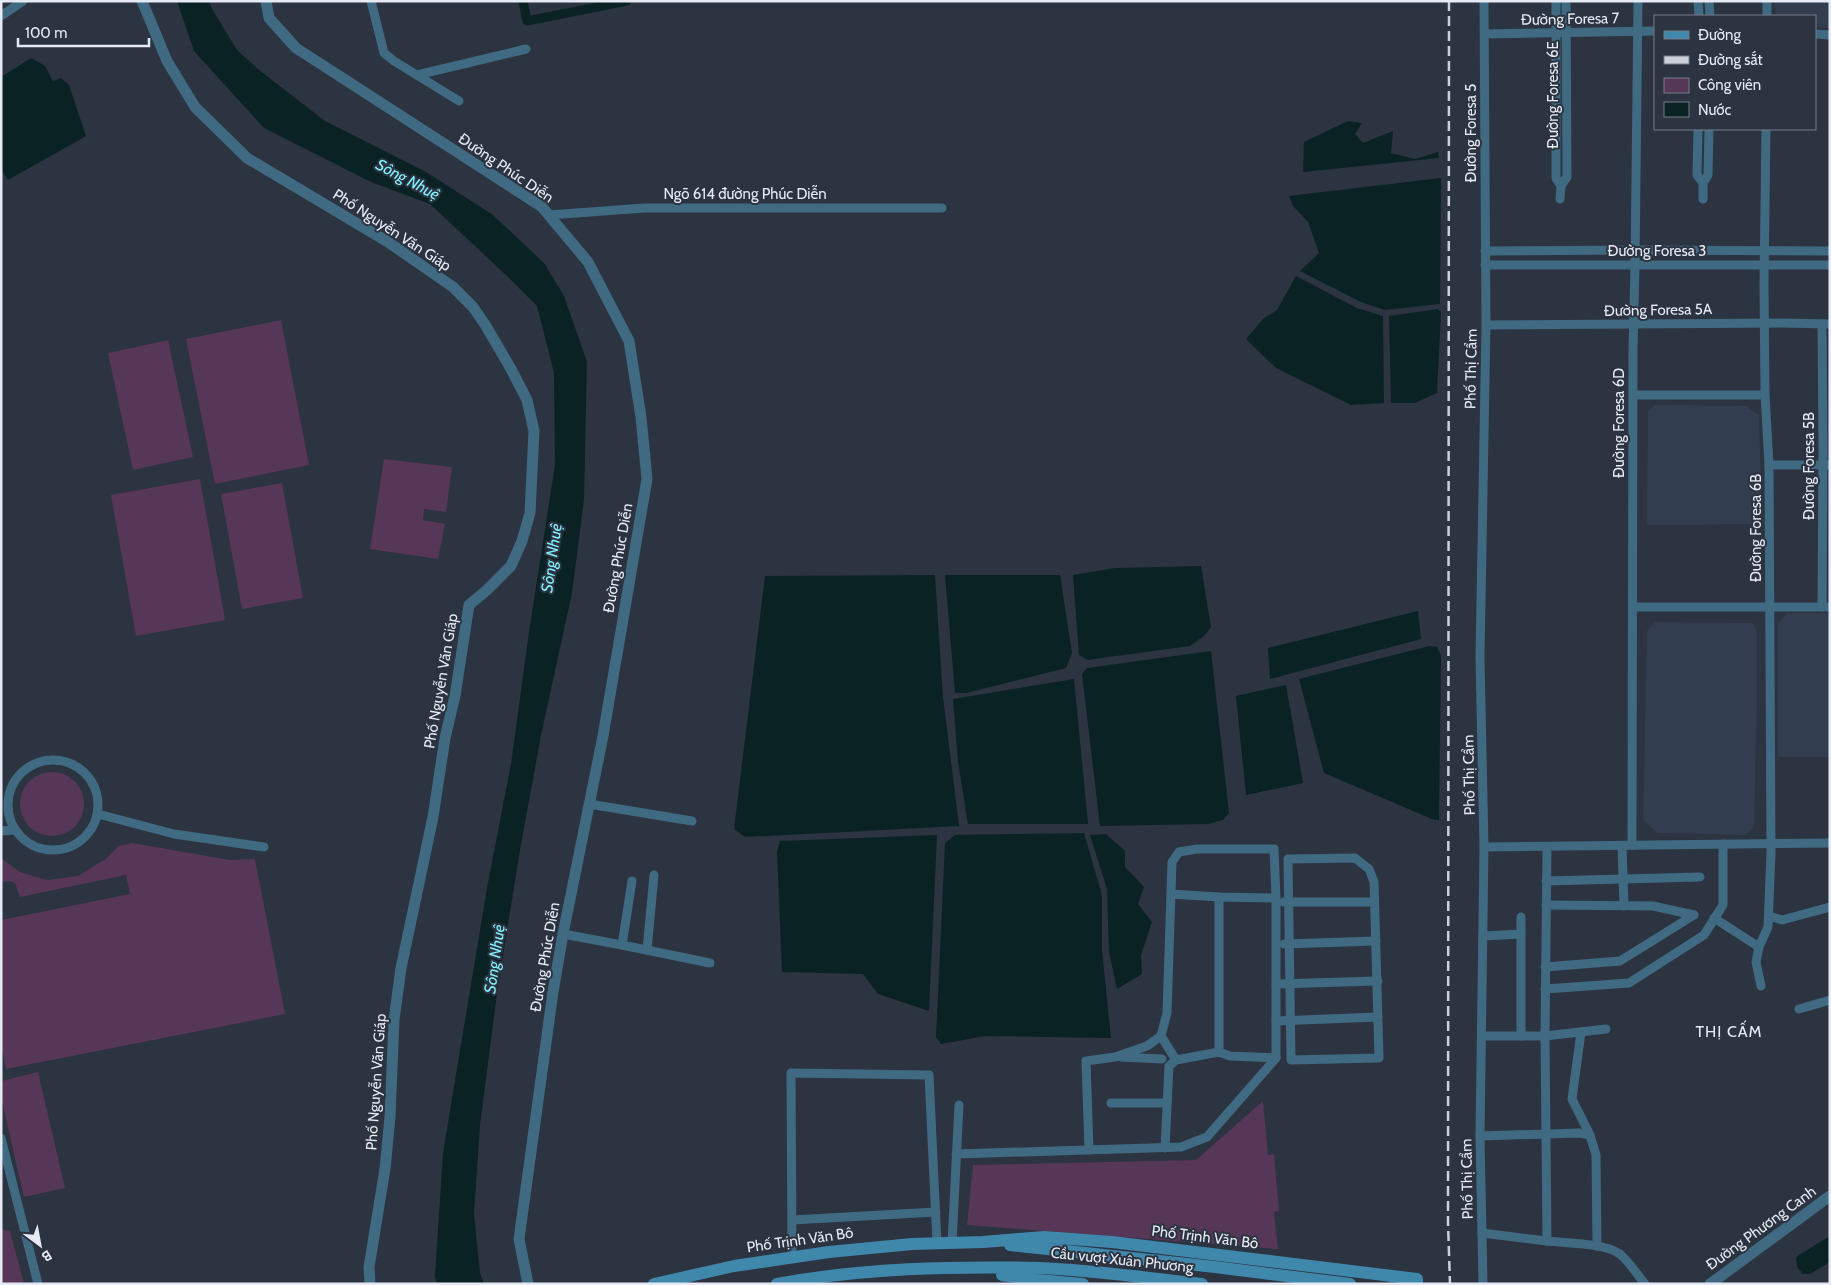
<svg xmlns="http://www.w3.org/2000/svg" width="1831" height="1285" viewBox="0 0 1831 1285" font-family="Cabin,sans-serif">
<style>
.built{fill:#333d50}
.green{fill:#563757}
.water{fill:#0b2224}
.lines{fill:none;stroke-linecap:round;stroke-linejoin:round}
.canal{stroke:#0b2224;stroke-width:9}
.minor{stroke:#3f6a81;stroke-width:9}
.tertiary{stroke:#3f6a81;stroke-width:11}
.secondary{stroke:#4087ac;stroke-width:12}
.rail{stroke:#ccd0db;stroke-width:2.5;stroke-dasharray:10 5;stroke-linecap:butt}
.labels{text-anchor:middle;stroke-width:4;stroke-linejoin:round;paint-order:stroke}
.street-label{font-size:15px;fill:#e6eaf4;stroke:#2c3341}
.water-label{font-size:16px;font-style:italic;fill:#82f2fd;stroke:#2c3341}
.neighbourhood-label{font-size:16px;letter-spacing:1px;fill:#e6eaf4;stroke:#2c3341}
</style>
<rect width="100%" height="100%" fill="#2c3341"/>
<g class="built">
<path d="M1775,1H1830V28L1815,27V16H1776Z"/>
<path d="M1655,405L1746,406L1759,415L1762,524L1647,525L1648,412Z"/>
<path d="M1788,613H1830V757H1778V624Z"/>
<path d="M1655,622L1753,623L1757,631V698L1754,826L1746,835L1658,833L1643,820L1647,631Z"/>
</g>
<g class="green">
<path d="M281,320L309,465L215,484L186,339Z"/>
<path d="M168,340L193,457L133,470L108,353Z"/>
<path d="M384,459L452,467L446,512L424,509L423,520L445,524L438,559L370,549Z"/>
<path d="M200,479L225,620L136,636L111,495Z"/>
<path d="M282,483L303,598L242,609L221,494Z"/>
<circle cx="52" cy="804" r="32"/>
<path d="M132,843L230,860L255,859L285,1014L6,1069L1,1044V920L130,894L126,875L20,897L15,883L10,881L1,882V858L20,872L47,880L78,876L107,858L118,846Z"/>
<path d="M38,1072L65,1188L24,1197L1,1097V1081Z"/>
<path d="M1263,1101L1268,1155L1274,1154L1279,1211L1274,1212L1278,1249L967,1225L973,1165L1196,1160Z"/>
<path d="M1,1229L10,1231L24,1284H1Z"/>
</g>
<g class="water">
<path d="M177,1H209L212,9L237,50L259,70L325,121L426,172L493,215L544,263L564,296L587,362L584,499L572,593L541,735L520,850L498,986L480,1125L474,1214L480,1273L484,1284H437L435,1276L443,1153L487,888L511,764L529,632L555,465L554,373L537,306L507,276L430,204L371,182L264,128L194,51Z"/>
<path d="M31,58L45,66L53,81L61,78L69,85L86,136L8,180L1,169V77Z"/>
<path d="M1348,121L1362,123L1355,134L1363,143L1393,131L1391,153L1415,159L1438,152L1439,158L1303,172L1304,142Z"/>
<path d="M1441,178L1440,304L1385,310L1361,302L1300,271L1319,253L1308,222L1293,206L1289,196Z"/>
<path d="M1296,276L1357,308L1383,316L1384,403L1351,405L1276,368L1246,339L1263,319L1277,310Z"/>
<path d="M1438,309L1441,313L1437,393L1415,403H1391L1389,316Z"/>
<path d="M1201,566L1211,627L1204,636L1190,646L1087,660L1079,655L1073,575L1115,568Z"/>
<path d="M935,575L943,697L959,826L745,837L734,829L765,576Z"/>
<path d="M945,575H1060L1072,653L1066,668L966,693H955Z"/>
<path d="M1418,611L1421,639L1270,679L1268,648Z"/>
<path d="M1430,646L1437,647L1441,655L1439,820L1432,819L1324,773L1299,679Z"/>
<path d="M1211,651L1229,813L1223,820L1208,824L1100,826L1082,674L1087,668Z"/>
<path d="M1074,679L1088,824H968L958,762L953,699Z"/>
<path d="M1286,685L1303,783L1246,795L1236,696Z"/>
<path d="M1084,833L1102,895V950L1111,1038L985,1036L941,1044L936,1037L945,843L955,835Z"/>
<path d="M1106,834L1125,851V867L1144,887L1138,904L1152,922L1141,955L1142,974L1117,989L1109,952L1107,889L1090,835Z"/>
<path d="M937,835L929,1011L878,994L863,974L782,972L777,852L780,841Z"/>
<path d="M1830,1236V1262L1810,1274H1803L1797,1267L1796,1258L1799,1255Z"/>
</g>
<g class="lines">
<path class="canal" d="M523,1L527,21L627,1"/>
<g class="minor">
<path d="M371,1L384,53L394,61L459,101"/>
<path d="M1556,1V178L1561,186"/>
<path d="M1698,1L1699,16"/>
<path d="M1709,1L1710,16"/>
<path d="M1767,1V16"/>
<path d="M1,16L23,1"/>
<path d="M1485,34L1655,31"/>
<path d="M1815,34L1830,35"/>
<path d="M417,75L526,49"/>
<path d="M1698,129L1697,175L1703,183"/>
<path d="M1560,199L1561,186L1567,177L1566,1"/>
<path d="M1703,199V183L1708,175L1709,129"/>
<path d="M549,215L644,208H942"/>
<path d="M1485,251L1635,250L1830,251"/>
<path d="M1485,265H1830"/>
<path d="M1822,324L1823,451L1822,607"/>
<path d="M1486,325L1783,323L1830,324"/>
<path d="M1634,395H1765"/>
<path d="M1769,465H1830"/>
<path d="M1634,607H1830"/>
<circle cx="53" cy="805" r="45"/>
<path d="M589,804L692,821"/>
<path d="M98,814L174,834L264,847"/>
<path d="M1,831L15,830"/>
<path d="M1632,845L1633,349L1635,265L1638,1"/>
<path d="M1622,846L1624,906"/>
<path d="M1484,847L1830,843"/>
<path d="M1355,858L1369,869L1374,882L1379,1058L1291,1060L1288,859Z"/>
<path d="M1546,881L1700,877"/>
<path d="M1219,897V1052"/>
<path d="M1284,902H1374"/>
<path d="M1546,905L1653,906L1694,915"/>
<path d="M1769,916L1782,920L1830,907"/>
<path d="M1714,918L1759,947"/>
<path d="M563,934L622,945L710,963"/>
<path d="M1483,936L1521,934"/>
<path d="M1284,944L1376,941"/>
<path d="M622,945L632,881"/>
<path d="M647,950L654,875"/>
<path d="M1545,967L1620,961L1694,915"/>
<path d="M1276,984L1378,981"/>
<path d="M1761,986L1756,962L1759,947L1768,927L1771,853L1769,465L1765,395L1764,284L1766,129"/>
<path d="M1545,989L1629,983L1704,935L1723,905V844"/>
<path d="M1799,1009L1830,1000"/>
<path d="M1276,1021L1378,1017"/>
<path d="M1581,1032L1572,1099L1590,1135L1596,1155L1597,1246"/>
<path d="M1161,1036L1176,1060"/>
<path d="M1482,1036H1545L1606,1029"/>
<path d="M1521,1036V917"/>
<path d="M1121,1057L1162,1059"/>
<path d="M1111,1103H1167"/>
<path d="M1480,1136L1579,1133L1590,1135"/>
<path d="M1,1138L38,1284"/>
<path d="M1165,1148L1169,1066L1176,1060L1219,1052L1230,1056L1276,1058"/>
<path d="M1089,1150L1086,1061L1115,1057L1147,1046L1161,1036L1167,1013L1172,862L1179,852L1197,849H1274L1276,898L1219,897L1171,894"/>
<path d="M956,1154L1181,1147L1207,1137L1276,1058V898"/>
<path d="M792,1220L936,1212"/>
<path d="M1482,1233L1547,1241L1545,1036L1547,847"/>
<path d="M1547,1241C1565,1243 1605,1243 1620,1254C1629,1262 1637,1274 1645,1284"/>
<path d="M952,1243L959,1105"/>
<path d="M792,1256L791,1073L929,1075L937,1243"/>
<path d="M1483,1284L1480,1136L1484,847L1480,657L1486,325L1484,1"/>
</g>
<g class="tertiary">
<path d="M142,1L167,61L195,107L247,158L388,242L453,287L473,307L486,326L511,369L527,400L534,431L530,513L522,541L511,566L487,590L469,605L455,696L445,738L433,817L401,968L394,1020L390,1117L385,1169L369,1267L370,1284"/>
<path d="M266,1L269,18L296,48L542,207L588,262L629,341L641,417L647,479L603,736L563,934L553,992L519,1239L528,1284"/>
<path d="M1710,1284L1830,1196"/>
</g>
<g class="secondary">
<path d="M1010,1245L1215,1267L1350,1284"/>
<path d="M1002,1275L1038,1280L1083,1284"/>
<path d="M654,1284L734,1266L829,1252L912,1244L983,1242L1044,1237L1112,1242L1417,1279V1284"/>
<path d="M777,1284C863,1268 952,1266 1039,1268C1093,1270 1148,1278 1202,1284"/>
</g>
<path class="rail" d="M1449,1L1448,1223L1450,1284"/>
</g>
<g class="labels">
<g class="street-label">
<text transform="translate(1570 19) rotate(-1)" y="5">Đường Foresa 7</text>
<text transform="translate(1553 95) rotate(-90)" y="5">Đường Foresa 6E</text>
<text transform="translate(1471 133) rotate(-90)" y="5">Đường Foresa 5</text>
<text transform="translate(506 168) rotate(34)" y="5">Đường Phúc Diễn</text>
<text x="745" y="199">Ngõ 614 đường Phúc Diễn</text>
<text transform="translate(392 230) rotate(33)" y="5">Phố Nguyễn Văn Giáp</text>
<text x="1657" y="256">Đường Foresa 3</text>
<text transform="translate(1658 310) rotate(-1)" y="5">Đường Foresa 5A</text>
<text transform="translate(1471 369) rotate(-89)" y="5">Phố Thị Cẩm</text>
<text transform="translate(1619 423) rotate(-90)" y="5">Đường Foresa 6D</text>
<text transform="translate(1809 466) rotate(-90)" y="5">Đường Foresa 5B</text>
<text transform="translate(1756 528) rotate(-90)" y="5">Đường Foresa 6B</text>
<text transform="translate(618 558) rotate(-80)" y="5">Đường Phúc Diễn</text>
<text transform="translate(441 681) rotate(-80)" y="5">Phố Nguyễn Văn Giáp</text>
<text transform="translate(1469 775) rotate(-91)" y="5">Phố Thị Cẩm</text>
<text transform="translate(545 957) rotate(-80)" y="5">Đường Phúc Diễn</text>
<text transform="translate(376 1082) rotate(-86)" y="5">Phố Nguyễn Văn Giáp</text>
<text transform="translate(1467 1179) rotate(-91)" y="5">Phố Thị Cẩm</text>
<text transform="translate(1761 1228) rotate(-36)" y="5">Đường Phương Canh</text>
<text transform="translate(1205 1237) rotate(7)" y="5">Phố Trịnh Văn Bô</text>
<text transform="translate(800 1240) rotate(-8)" y="5">Phố Trịnh Văn Bô</text>
<text transform="translate(1122 1260) rotate(6)" y="5">Cầu vượt Xuân Phương</text>
</g>
<g class="water-label">
<text transform="translate(408 179) rotate(28)" y="6">Sông Nhuệ</text>
<text transform="translate(551 558) rotate(-82)" y="6">Sông Nhuệ</text>
<text transform="translate(494 959) rotate(-82)" y="6">Sông Nhuệ</text>
</g>
<g class="neighbourhood-label">
<text x="1729" y="1037">THỊ CẤM</text>
</g>
</g>
<rect width="1831" height="1285" fill="none" stroke="#e6eaf4" stroke-width="5"/>
<rect x="1654" y="15" width="162" height="115" fill="#2c3341" stroke="#767c89"/>
<rect x="1664" y="31" width="25" height="8" fill="#4087ac" stroke="#767c89"/>
<text x="1698" y="40" font-size="15" fill="#e6eaf4">Đường</text>
<rect x="1664" y="56" width="25" height="8" fill="#ccd0db" stroke="#767c89"/>
<text x="1698" y="65" font-size="15" fill="#e6eaf4">Đường sắt</text>
<rect x="1664" y="78" width="25" height="15" fill="#563757" stroke="#767c89"/>
<text x="1698" y="90" font-size="15" fill="#e6eaf4">Công viên</text>
<rect x="1664" y="102" width="25" height="15" fill="#0b2224" stroke="#767c89"/>
<text x="1698" y="115" font-size="15" fill="#e6eaf4">Nước</text>
<g transform="translate(40 1245) rotate(148)" stroke="#2c3341" stroke-width="4" paint-order="stroke">
<path d="M0-4L9 19L0 12L-9 19Z" fill="#e6eaf4"/>
<text y="-8" font-size="14" font-weight="bold" text-anchor="middle" fill="#e6eaf4">B</text>
</g>
<path d="M18 38v8h131v-8" fill="none" stroke="#e6eaf4" stroke-width="2.5"/>
<text x="25" y="38" font-size="15" fill="#e6eaf4" stroke="#2c3341" stroke-width="4" paint-order="stroke">100 m</text>
</svg>
